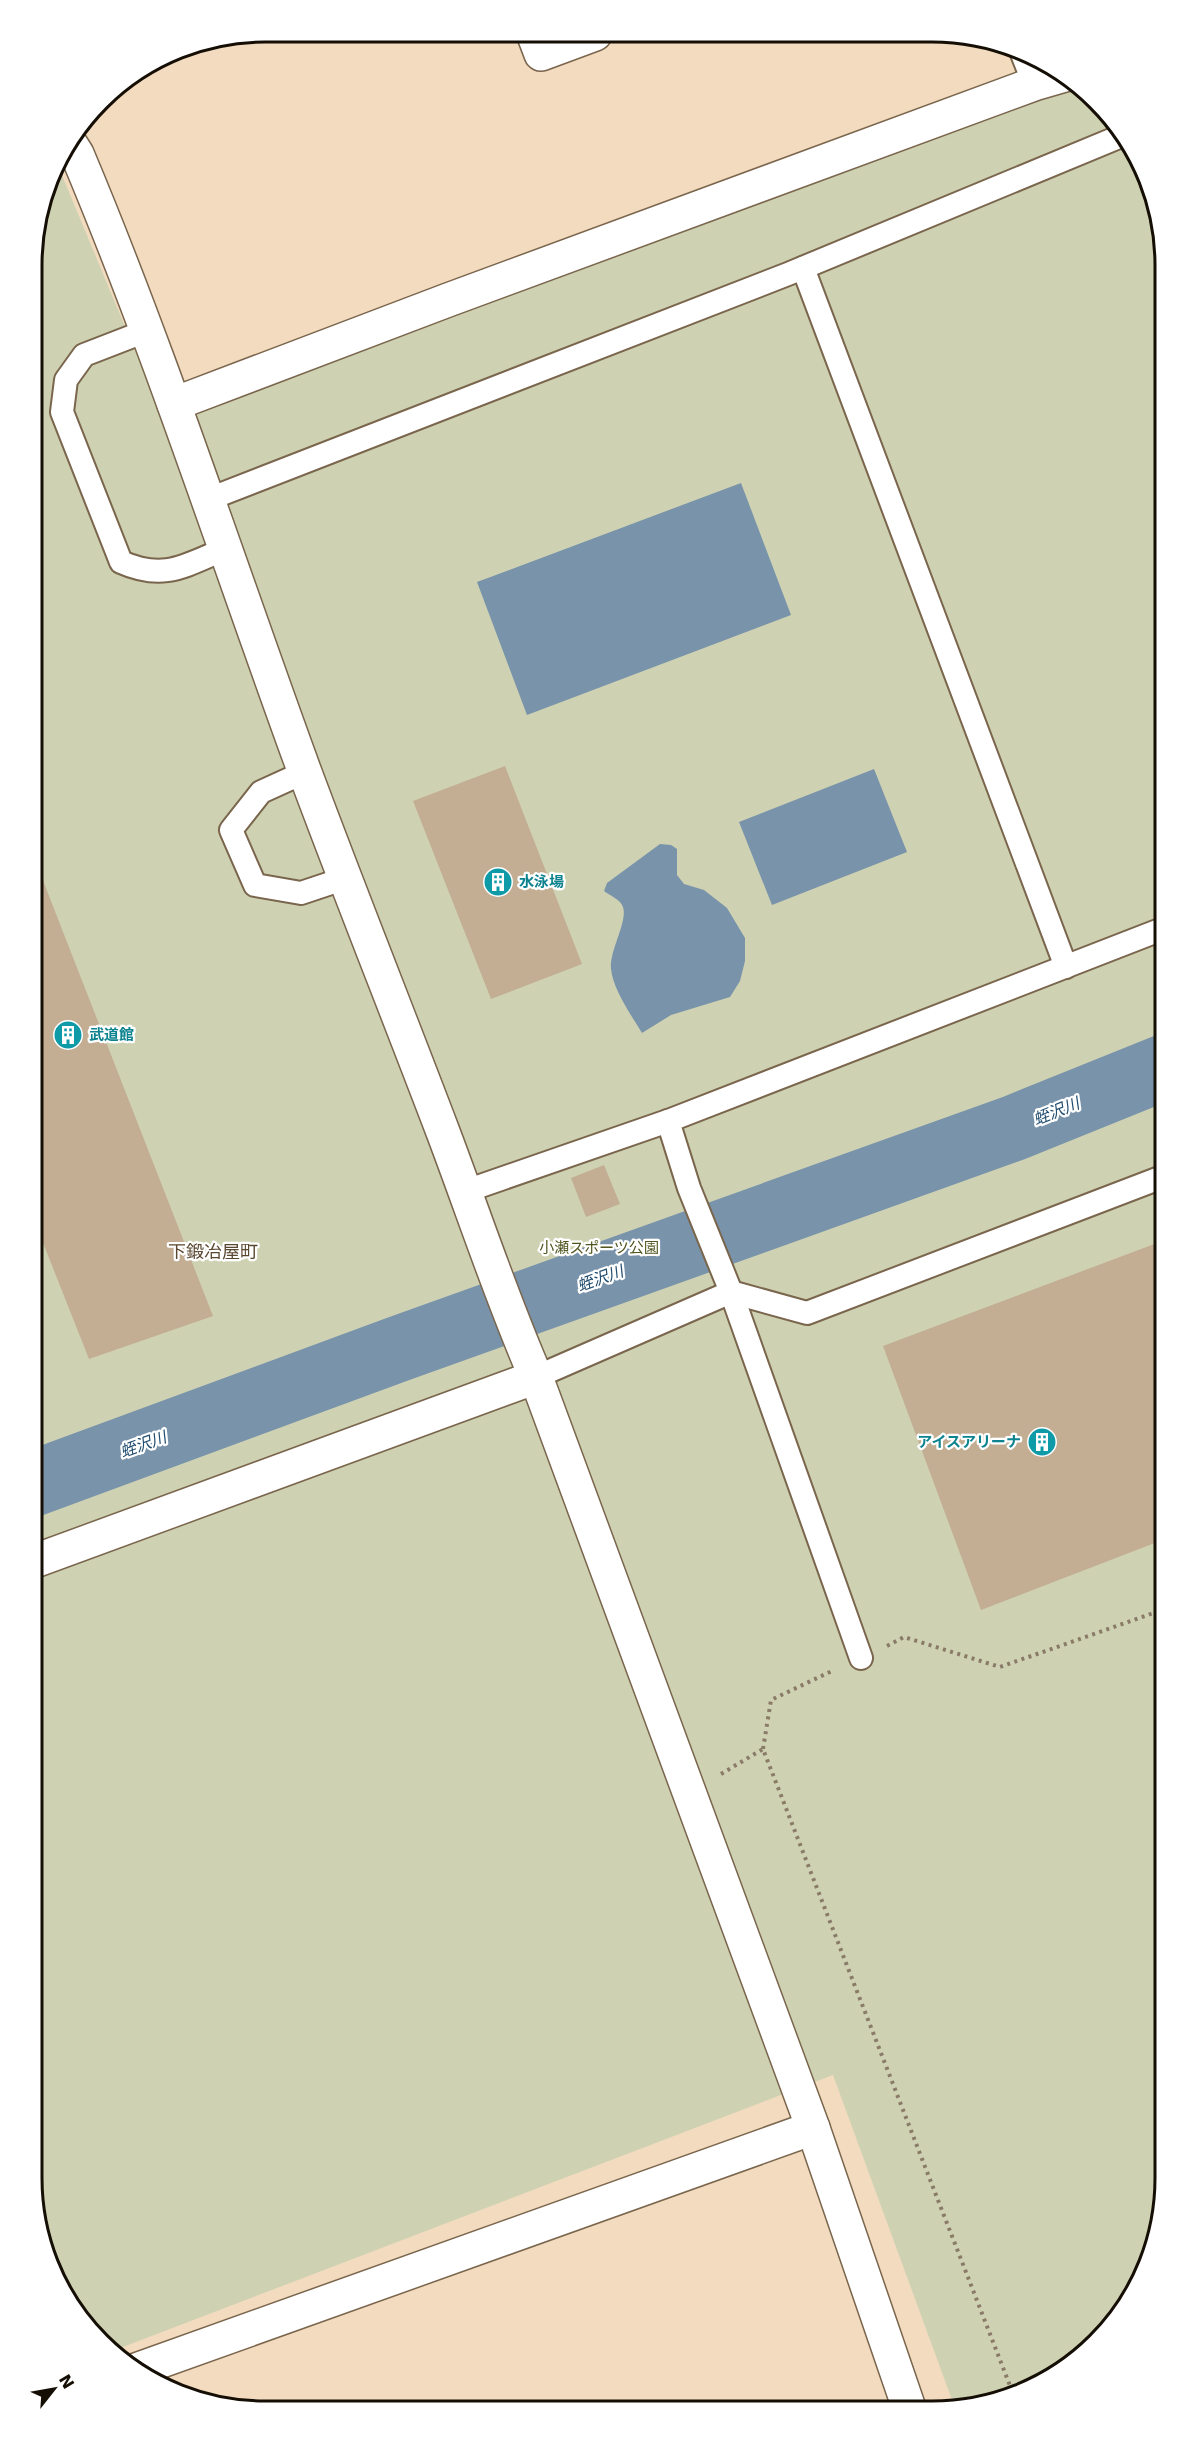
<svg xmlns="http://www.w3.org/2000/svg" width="1197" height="2443" viewBox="0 0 1197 2443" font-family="'DejaVu Sans','Noto Sans JP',sans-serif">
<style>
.green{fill:#ced2b2}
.water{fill:#7993ab}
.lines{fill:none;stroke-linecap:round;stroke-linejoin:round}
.river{stroke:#7993ab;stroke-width:66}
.building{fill:#c3ad93}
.service-casing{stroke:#7a654d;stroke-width:26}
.minor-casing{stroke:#7a654d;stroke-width:36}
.tertiary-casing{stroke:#7a654d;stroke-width:36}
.path{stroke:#8a7b68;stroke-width:4;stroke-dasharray:3 4.5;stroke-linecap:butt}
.service{stroke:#fff;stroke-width:22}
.minor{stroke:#fff;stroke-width:33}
.tertiary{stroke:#fff;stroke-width:33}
.labels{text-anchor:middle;stroke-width:4.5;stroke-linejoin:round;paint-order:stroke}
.culture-label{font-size:15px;font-weight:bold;fill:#0d838f;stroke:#fff;text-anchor:start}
.park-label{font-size:15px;fill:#50561f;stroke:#fff}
.water-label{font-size:16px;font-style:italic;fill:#204c6f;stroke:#fff}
.quarter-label{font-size:18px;fill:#5a4730;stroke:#fff}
.rim{fill:none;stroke:#150e05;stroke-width:3}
</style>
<rect width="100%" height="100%" fill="#f2dbbf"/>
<path class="green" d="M1067,77L1086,90L1126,135L1153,190L1165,265V2194L1148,2267L1117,2321L1062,2372L1007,2399L955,2408L833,2075L110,2352L71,2308L44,2253L32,2178L33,235L56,161L164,420Z"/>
<g class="water">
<path d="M741,483L791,615L527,715L477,582Z"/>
<path d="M874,769L907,852L772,905L739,822Z"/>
<path d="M660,844L671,845L677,849V875L684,884L704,890L727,908L745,938V961L740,981L730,997L671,1015L642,1033C631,1015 613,989 611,969C609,950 630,918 622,905C619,899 609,895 604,891L607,883Z"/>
</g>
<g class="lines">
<path class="river" d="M32,1484L398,1349L1014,1128L1165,1067"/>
</g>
<g class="building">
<path d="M505,766L582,964L491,999L413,801Z"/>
<path d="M33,855L213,1316L89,1359L32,1215Z"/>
<path d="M604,1165L620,1204L586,1217L571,1178Z"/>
<path d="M1165,1240V1539L981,1610L883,1346Z"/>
</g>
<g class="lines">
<g class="service-casing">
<g id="service">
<path d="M1021,51L1034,84"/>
<path d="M803,268L1066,967"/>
<path d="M146,331L84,355L66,380L62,412L121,562C164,581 184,566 225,549"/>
<path d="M209,499L788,274L1126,134"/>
<path d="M305,772L261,792L231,830L255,885L301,893L346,878"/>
<path d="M668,1121L689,1188L731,1292L861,1658"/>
<path d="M466,1191L668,1121L1165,928"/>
<path d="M536,1377L731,1292L807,1313L1165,1176"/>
</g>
</g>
<g class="minor-casing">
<g id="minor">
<path d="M533,33L541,54L595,34"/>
<path d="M174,404L448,300L1034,84L1065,75"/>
<path d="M32,1562L536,1377"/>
<path d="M136,2370L813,2128"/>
</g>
</g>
<g class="tertiary-casing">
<path id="tertiary" d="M70,143L77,154C162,356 229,565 304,770C349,891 397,1011 443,1132C474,1214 501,1297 536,1377L813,2128L910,2411"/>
</g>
<g class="path">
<path d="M887,1646L904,1637L1000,1667L1165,1609"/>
<path d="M763,1749L771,1700L834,1670"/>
<path d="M721,1774L763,1749L1014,2396"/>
</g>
<use href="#service" class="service"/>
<use href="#minor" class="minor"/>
<use href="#tertiary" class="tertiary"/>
</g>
<defs>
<g id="building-disc" transform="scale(1.5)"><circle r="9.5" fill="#0f9aa8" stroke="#fff"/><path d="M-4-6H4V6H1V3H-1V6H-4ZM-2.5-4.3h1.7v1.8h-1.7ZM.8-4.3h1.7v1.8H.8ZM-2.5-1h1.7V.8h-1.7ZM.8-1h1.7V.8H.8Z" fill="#fff"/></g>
</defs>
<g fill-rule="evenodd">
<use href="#building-disc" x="498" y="882"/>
<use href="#building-disc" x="68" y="1035"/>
<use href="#building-disc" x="1042" y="1442"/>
</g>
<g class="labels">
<g class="culture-label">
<text x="519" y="887">水泳場</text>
<text x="89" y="1040">武道館</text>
<text x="1021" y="1447" text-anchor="end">アイスアリーナ</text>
</g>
<g class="park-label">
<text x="599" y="1253">小瀬スポーツ公園</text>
</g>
<g class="water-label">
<text transform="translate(1056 1111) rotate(-22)" y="6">蛭沢川</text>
<text transform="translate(600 1278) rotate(-20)" y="6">蛭沢川</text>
<text transform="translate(143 1444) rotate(-20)" y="6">蛭沢川</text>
</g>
<g class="quarter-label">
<text x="213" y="1258">下鍛冶屋町</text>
</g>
</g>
<path d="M0 0H1197V2443H0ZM265 42H932A223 223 0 0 1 1155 265V2178A223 223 0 0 1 932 2401H265A223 223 0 0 1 42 2178V265A223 223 0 0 1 265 42Z" fill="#fff" fill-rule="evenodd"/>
<path class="rim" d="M265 42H932A223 223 0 0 1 1155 265V2178A223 223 0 0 1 932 2401H265A223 223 0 0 1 42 2178V265A223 223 0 0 1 265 42Z"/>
<g transform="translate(54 2389) rotate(59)" stroke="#ffffff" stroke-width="4.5" paint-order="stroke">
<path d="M0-4.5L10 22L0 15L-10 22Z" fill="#150e05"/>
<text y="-9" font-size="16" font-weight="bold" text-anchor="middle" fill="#150e05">N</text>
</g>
</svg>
